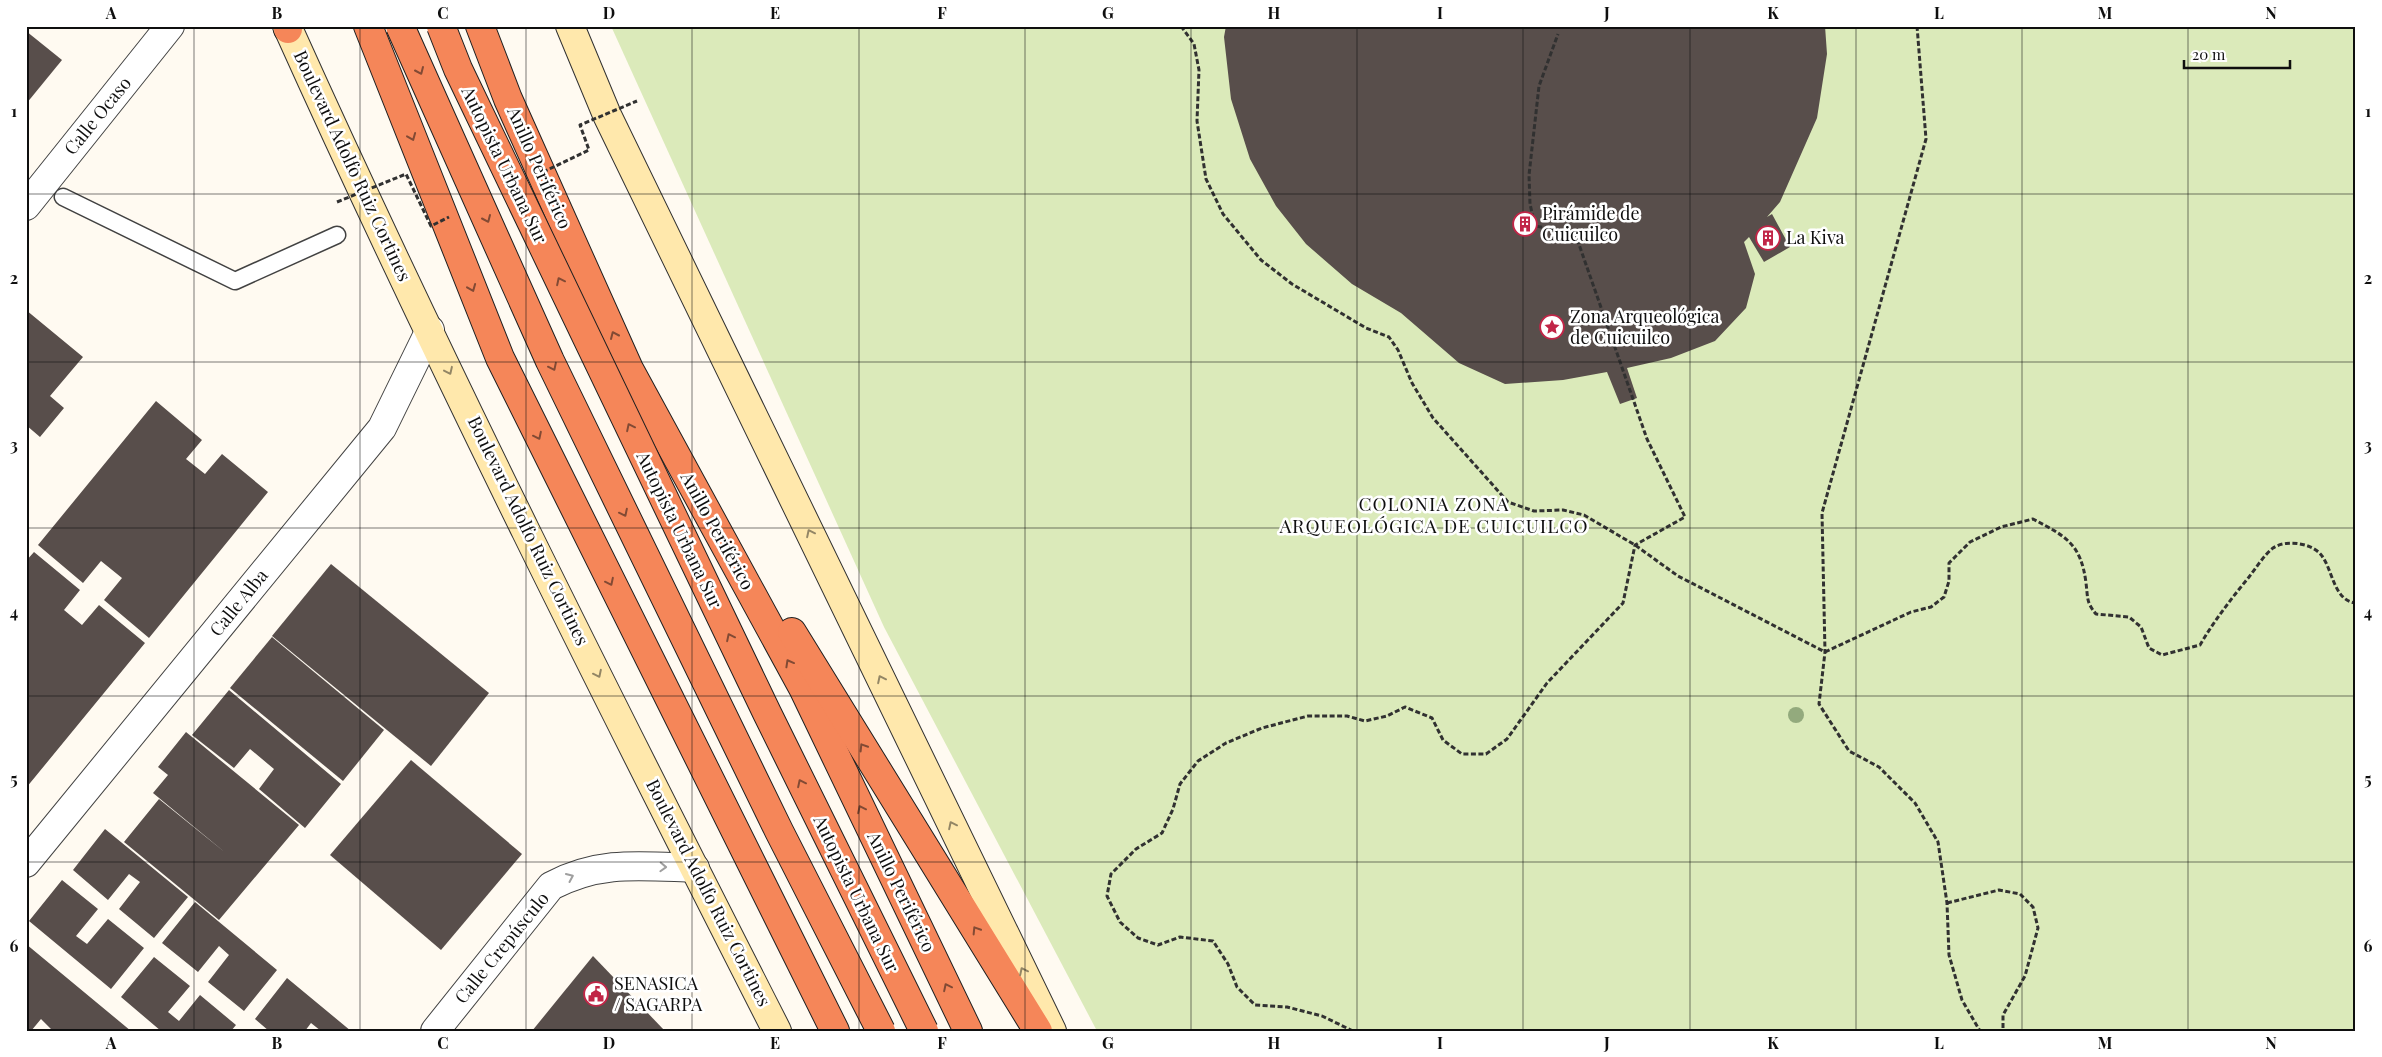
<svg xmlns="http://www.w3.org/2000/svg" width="2382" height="1057" viewBox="0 0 2382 1057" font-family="'Playfair Display',serif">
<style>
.green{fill:#dbeaba}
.building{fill:#584e4b}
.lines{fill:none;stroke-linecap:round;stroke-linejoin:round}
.lane-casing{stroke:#424242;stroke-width:19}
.street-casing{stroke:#424242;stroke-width:30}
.secondary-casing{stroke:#313131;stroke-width:30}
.highway-casing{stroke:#202020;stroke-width:30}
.path{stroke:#313131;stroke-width:3;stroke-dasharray:5 2.5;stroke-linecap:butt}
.lane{stroke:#fff;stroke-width:16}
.street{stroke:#fff;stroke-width:28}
.secondary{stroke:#ffe8ac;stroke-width:28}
.highway{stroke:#f58659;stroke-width:28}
.highway-bridge-casing{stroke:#202020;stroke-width:30;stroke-linecap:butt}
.path-bridge{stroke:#313131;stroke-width:3;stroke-dasharray:5 2.5;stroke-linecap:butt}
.highway-bridge{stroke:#f58659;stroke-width:28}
.tree{fill:#93aa7d}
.oneway{stroke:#824a34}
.oneway2{stroke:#938665}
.oneway3{stroke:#9f9f9f}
.grid{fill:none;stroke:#0f0f0f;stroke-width:1;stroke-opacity:0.55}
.labels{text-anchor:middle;stroke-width:5;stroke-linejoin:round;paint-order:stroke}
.street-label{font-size:18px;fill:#0f0f0f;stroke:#fff}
.poi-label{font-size:18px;fill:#0f0f0f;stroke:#fff;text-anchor:start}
.neighbourhood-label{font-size:19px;letter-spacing:1px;fill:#0f0f0f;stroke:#fff}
.neatline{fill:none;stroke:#0f0f0f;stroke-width:2}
.grid-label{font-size:16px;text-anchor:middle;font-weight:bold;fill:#0f0f0f}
</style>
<rect width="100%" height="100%" fill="#fffaf1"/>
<path class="green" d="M611,26H2356V1031H1097L884,627Z"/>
<g class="building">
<path d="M1226,26H1825L1827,54L1817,118L1780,202L1767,217L1772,214L1790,247L1764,262L1749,237L1744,242L1755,274L1746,308L1715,341L1671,358L1627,368L1637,398L1620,404L1607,372L1563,380L1505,384L1459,363L1401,313L1352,284L1306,244L1276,206L1250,159L1231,99L1224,37Z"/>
<path d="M26,31L62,60L26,104Z"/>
<path d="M26,310L83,357L50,396L64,408L40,437L26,425Z"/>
<path d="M156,401L202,440L186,459L205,474L222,454L268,492L149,638L104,600L122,578L101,561L83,583L38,545Z"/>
<path d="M34,552L80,590L64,610L82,625L99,605L145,643L26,788V561Z"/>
<path d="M331,564L489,693L431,766L272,636Z"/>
<path d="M272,637L384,730L343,781L230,688Z"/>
<path d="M229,690L341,784L305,828L259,789L274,769L250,749L234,768L192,735Z"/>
<path d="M186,732L299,825L219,920L124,842L159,799L227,854L153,793L168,775L158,767Z"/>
<path d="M411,760L522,854L441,950L330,855Z"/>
<path d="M105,829L188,897L154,938L119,909L140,882L129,874L108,900L73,870Z"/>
<path d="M62,880L98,909L76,936L87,944L108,919L144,948L111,989L29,921Z"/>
<path d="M195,902L277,970L244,1011L208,982L229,955L219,946L198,972L162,943Z"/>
<path d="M26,944L131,1031H53L41,1019L31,1031H28Z"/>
<path d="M593,956L665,1031H532Z"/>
<path d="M154,957L190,986L168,1012L179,1021L200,995L236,1025L231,1031H161L121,997Z"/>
<path d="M287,978L351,1031H321L311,1023L305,1031H269L255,1019Z"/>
</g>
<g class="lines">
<g class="lane-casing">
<path id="lane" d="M63,197L235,281L337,235"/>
</g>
<g class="street-casing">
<g id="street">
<path d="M26,206L170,26"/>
<path d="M26,863L382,428L430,330"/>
<path d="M435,1031L551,886C600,860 641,866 695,868"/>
</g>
</g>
<g class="secondary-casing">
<g id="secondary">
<path d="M287,26C440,366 608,699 777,1031"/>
<path d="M570,26L607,115L1052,1031"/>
</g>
</g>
<g class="highway-casing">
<g id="highway">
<path d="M288,26V29"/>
<path d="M368,26L500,358L835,1031"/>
<path d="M480,26L508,99L629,369L803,688L968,1031"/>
<path d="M792,632L1038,1031"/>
</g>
</g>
<g class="path">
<path d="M1181,26L1194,44L1199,70L1197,121L1206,179L1223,214L1261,260L1292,284L1366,328L1389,337L1398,350L1412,383L1433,418L1508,502L1534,511L1563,510L1584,515L1635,545L1678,576L1825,652"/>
<path d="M1917,26L1926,139L1822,513L1825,652L1819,704L1849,751L1879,767L1915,803L1938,842L1947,903L1949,955L1962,1000L1980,1031"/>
<path d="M1825,652L1911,612L1931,607L1944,597L1949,581V563L1970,542L2001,527L2033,519C2065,536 2081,543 2086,583C2088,598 2086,602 2096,614L2129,617L2141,627L2149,648L2162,655L2200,645C2214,621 2231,599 2249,577C2256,568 2264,555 2273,548C2286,539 2313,543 2322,556C2333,571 2334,601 2356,603"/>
<path d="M1947,903L1999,890L2020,894L2033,907L2038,928L2025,976L2003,1015V1031"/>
<path d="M1353,1031L1322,1016L1287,1007L1255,1005L1237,987L1228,964L1213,941L1180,937L1158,945L1138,938L1120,922L1107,896L1111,874L1136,849L1162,833L1173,809L1180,784L1198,761L1226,743L1262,728L1308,716H1347L1365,721L1387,716L1405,707L1432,718L1443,740L1462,754H1486L1507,739L1547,683L1623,603L1635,545L1685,517L1647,439L1575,233L1535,226L1530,204L1529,175L1539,86L1558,34"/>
</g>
<use href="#lane" class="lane"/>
<use href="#street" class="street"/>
<use href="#secondary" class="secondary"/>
<use href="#highway" class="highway"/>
<g class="highway-bridge-casing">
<g id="highway-bridge">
<path d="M400,26L550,361L779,831L881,1031"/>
<path d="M441,26L458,69L767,713L924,1031"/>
</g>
</g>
<g class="path-bridge">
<path d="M543,172L589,150L580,125L637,101"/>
<path d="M337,202L406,174L431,226L449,217"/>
</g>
<use href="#highway-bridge" class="highway-bridge"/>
</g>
<circle class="tree" cx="1796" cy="715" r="8"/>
<defs><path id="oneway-chevron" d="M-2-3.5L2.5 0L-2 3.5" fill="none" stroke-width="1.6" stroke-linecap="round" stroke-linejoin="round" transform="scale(1.25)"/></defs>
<g class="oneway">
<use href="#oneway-chevron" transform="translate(420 71) rotate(66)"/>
<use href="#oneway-chevron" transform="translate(412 137) rotate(68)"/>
<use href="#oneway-chevron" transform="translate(487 219) rotate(66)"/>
<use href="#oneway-chevron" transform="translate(560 281) rotate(-116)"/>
<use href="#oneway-chevron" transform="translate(472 288) rotate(68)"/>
<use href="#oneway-chevron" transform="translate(614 335) rotate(-114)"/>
<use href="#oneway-chevron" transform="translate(553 367) rotate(64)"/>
<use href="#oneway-chevron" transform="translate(630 427) rotate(-116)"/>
<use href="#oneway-chevron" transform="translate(538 436) rotate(64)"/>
<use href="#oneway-chevron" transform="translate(624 513) rotate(64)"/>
<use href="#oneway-chevron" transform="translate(610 582) rotate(64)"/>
<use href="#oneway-chevron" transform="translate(730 637) rotate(-116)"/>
<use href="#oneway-chevron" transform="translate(789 663) rotate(-119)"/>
<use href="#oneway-chevron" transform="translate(863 747) rotate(-122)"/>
<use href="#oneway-chevron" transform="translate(801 783) rotate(-116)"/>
<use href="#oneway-chevron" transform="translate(861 809) rotate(-116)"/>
<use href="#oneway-chevron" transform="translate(976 930) rotate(-122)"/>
<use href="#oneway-chevron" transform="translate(947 987) rotate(-116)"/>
</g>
<g class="oneway2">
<use href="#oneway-chevron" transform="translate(449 371) rotate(65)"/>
<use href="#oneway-chevron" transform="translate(810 533) rotate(-116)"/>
<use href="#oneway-chevron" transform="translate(598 674) rotate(64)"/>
<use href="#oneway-chevron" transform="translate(881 679) rotate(-116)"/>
<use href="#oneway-chevron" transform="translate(952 825) rotate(-116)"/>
<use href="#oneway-chevron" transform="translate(1023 971) rotate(-116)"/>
</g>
<g class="oneway3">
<use href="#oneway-chevron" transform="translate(663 867) rotate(2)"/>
<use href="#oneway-chevron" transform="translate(570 877) rotate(-24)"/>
</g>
<path class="grid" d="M194,26V1031M360,26V1031M526,26V1031M692,26V1031M859,26V1031M1025,26V1031M1191,26V1031M1357,26V1031M1523,26V1031M1690,26V1031M1856,26V1031M2022,26V1031M2188,26V1031M26,194H2356M26,362H2356M26,528H2356M26,696H2356M26,862H2356"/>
<defs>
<g id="building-ring" transform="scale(1.25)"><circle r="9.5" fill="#fff" stroke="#c12547" stroke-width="1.5"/><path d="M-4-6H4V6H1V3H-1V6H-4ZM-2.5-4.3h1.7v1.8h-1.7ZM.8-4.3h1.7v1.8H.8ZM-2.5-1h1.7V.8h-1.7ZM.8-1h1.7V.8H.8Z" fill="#c12547"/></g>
<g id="sight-ring" transform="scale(1.25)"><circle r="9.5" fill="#fff" stroke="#c12547" stroke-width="1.5"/><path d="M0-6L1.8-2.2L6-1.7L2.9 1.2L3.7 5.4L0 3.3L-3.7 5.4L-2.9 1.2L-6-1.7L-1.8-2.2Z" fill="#c12547"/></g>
<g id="civic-ring" transform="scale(1.25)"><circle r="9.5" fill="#fff" stroke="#c12547" stroke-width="1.5"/><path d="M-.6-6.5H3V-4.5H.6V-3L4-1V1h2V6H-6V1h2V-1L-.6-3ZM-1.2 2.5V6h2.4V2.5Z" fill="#c12547"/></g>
</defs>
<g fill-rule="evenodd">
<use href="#building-ring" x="1525" y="224"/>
<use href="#building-ring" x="1768" y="238"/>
<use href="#sight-ring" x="1552" y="327"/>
<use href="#civic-ring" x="596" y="994"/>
</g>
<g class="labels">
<g class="street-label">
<text transform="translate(98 116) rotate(-51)" y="6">Calle Ocaso</text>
<text transform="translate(504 165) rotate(64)" y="6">Autopista Urbana Sur</text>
<text transform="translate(352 166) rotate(65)" y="6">Boulevard Adolfo Ruiz Cortines</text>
<text transform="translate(539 168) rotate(66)" y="6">Anillo Periférico</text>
<text transform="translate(679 530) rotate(64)" y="6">Autopista Urbana Sur</text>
<text transform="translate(528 531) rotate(64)" y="6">Boulevard Adolfo Ruiz Cortines</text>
<text transform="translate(717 531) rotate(61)" y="6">Anillo Periférico</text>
<text transform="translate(239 603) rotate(-51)" y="6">Calle Alba</text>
<text transform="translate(901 892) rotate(64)" y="6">Anillo Periférico</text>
<text transform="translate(708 893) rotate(63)" y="6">Boulevard Adolfo Ruiz Cortines</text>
<text transform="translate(856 894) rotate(64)" y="6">Autopista Urbana Sur</text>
<text transform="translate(502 948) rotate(-51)" y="6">Calle Crepúsculo</text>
</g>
<g class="poi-label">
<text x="1542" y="220">Pirámide de<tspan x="1542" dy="21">Cuicuilco</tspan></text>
<text x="1786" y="244">La Kiva</text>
<text x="1570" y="323">Zona Arqueológica<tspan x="1570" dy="21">de Cuicuilco</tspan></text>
<text x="614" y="990">SENASICA<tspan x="614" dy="21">/ SAGARPA</tspan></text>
</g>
<g class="neighbourhood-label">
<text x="1434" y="511">COLONIA ZONA<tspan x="1434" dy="22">ARQUEOLÓGICA DE CUICUILCO</tspan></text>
</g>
</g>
<rect width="2382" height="1057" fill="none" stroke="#ffffff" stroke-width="55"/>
<path d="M2184 60v8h106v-8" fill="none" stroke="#0f0f0f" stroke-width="2.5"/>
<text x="2192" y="60" font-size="15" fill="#0f0f0f" stroke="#ffffff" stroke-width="4" paint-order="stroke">20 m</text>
<rect x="28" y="28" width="2326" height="1002" class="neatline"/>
<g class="grid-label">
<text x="111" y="19">A</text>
<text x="277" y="19">B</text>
<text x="443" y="19">C</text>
<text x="609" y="19">D</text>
<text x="775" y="19">E</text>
<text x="942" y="19">F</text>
<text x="1108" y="19">G</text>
<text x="1274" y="19">H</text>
<text x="1440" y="19">I</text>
<text x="1607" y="19">J</text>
<text x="1773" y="19">K</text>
<text x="1939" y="19">L</text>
<text x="2105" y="19">M</text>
<text x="2271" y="19">N</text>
<text x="14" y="117">1</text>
<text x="2368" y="117">1</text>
<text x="14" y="284">2</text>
<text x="2368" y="284">2</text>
<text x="14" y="451">3</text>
<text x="2368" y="451">3</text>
<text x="14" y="618">4</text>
<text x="2368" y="618">4</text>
<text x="14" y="785">5</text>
<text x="2368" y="785">5</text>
<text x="14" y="952">6</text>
<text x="2368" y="952">6</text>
<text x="111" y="1049">A</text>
<text x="277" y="1049">B</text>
<text x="443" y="1049">C</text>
<text x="609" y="1049">D</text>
<text x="775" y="1049">E</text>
<text x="942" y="1049">F</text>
<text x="1108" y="1049">G</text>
<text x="1274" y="1049">H</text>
<text x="1440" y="1049">I</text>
<text x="1607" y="1049">J</text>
<text x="1773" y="1049">K</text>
<text x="1939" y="1049">L</text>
<text x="2105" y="1049">M</text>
<text x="2271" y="1049">N</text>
</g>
</svg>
